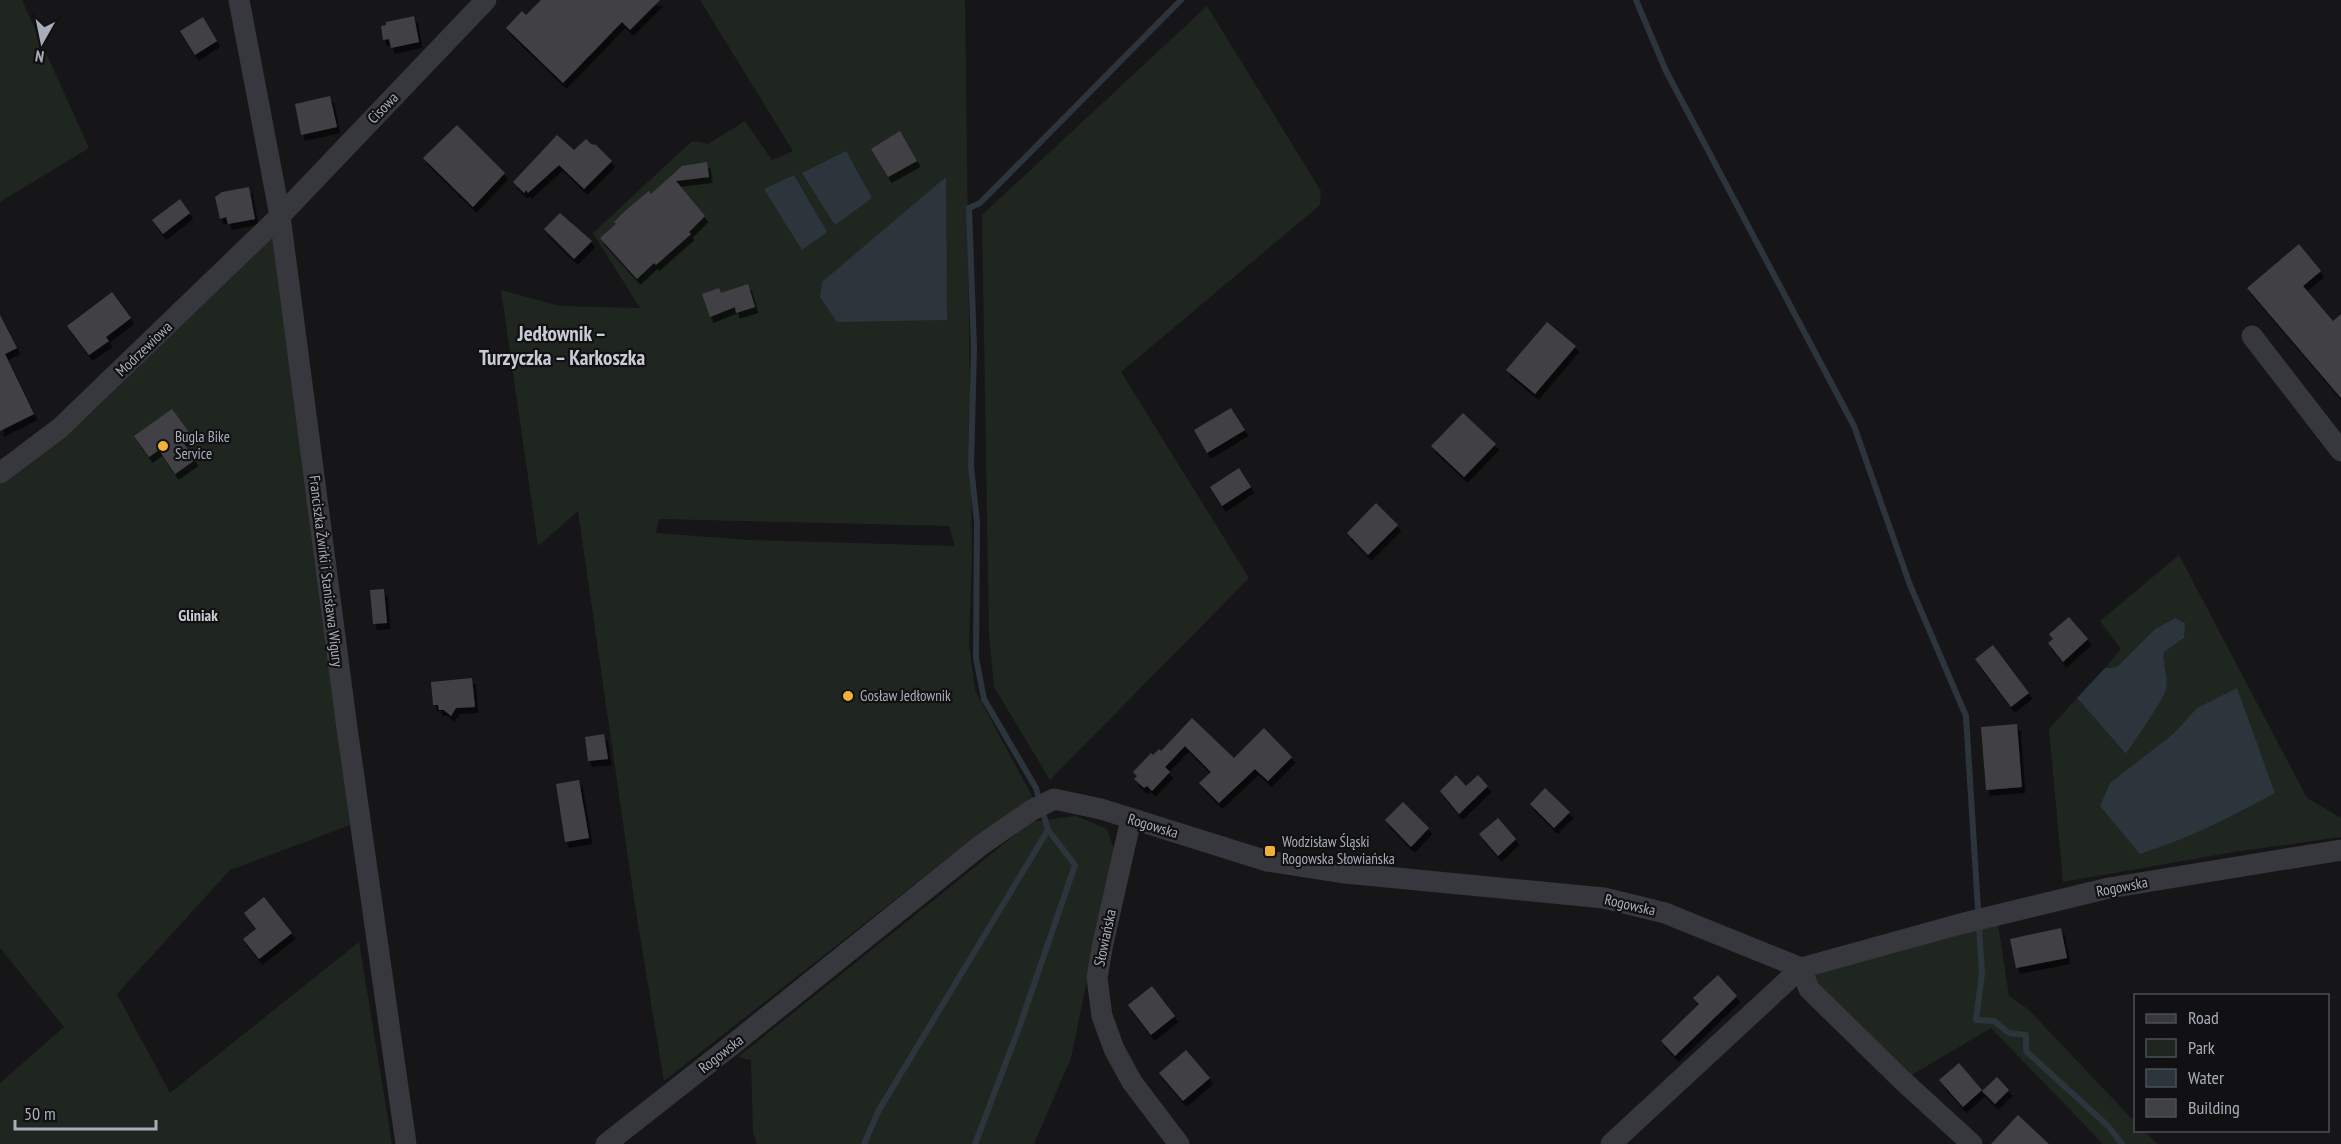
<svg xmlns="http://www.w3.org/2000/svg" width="2341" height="1144" viewBox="0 0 2341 1144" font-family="'PT Sans Narrow',sans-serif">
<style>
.green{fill:#1e261f;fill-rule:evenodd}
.water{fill:#2c353c}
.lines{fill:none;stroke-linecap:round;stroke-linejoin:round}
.stream{stroke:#2c353c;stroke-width:6}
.building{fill:#404145;filter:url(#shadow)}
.minor{stroke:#37383d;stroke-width:21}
.poi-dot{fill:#f2b134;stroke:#111113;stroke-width:2}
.labels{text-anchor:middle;stroke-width:4.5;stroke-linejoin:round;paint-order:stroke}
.street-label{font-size:15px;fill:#a8adb8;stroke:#111113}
.poi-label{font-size:15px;fill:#a8adb8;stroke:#111113;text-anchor:start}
.neighbourhood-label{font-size:16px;font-weight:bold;fill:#c9ccd4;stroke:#111113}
.district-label{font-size:21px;font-weight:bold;fill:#c9ccd4;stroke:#111113}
</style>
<defs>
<filter id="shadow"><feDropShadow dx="3.5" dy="6" stdDeviation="0" flood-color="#0009"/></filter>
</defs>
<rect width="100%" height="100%" fill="#161618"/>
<g class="green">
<path d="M0,0H22L89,148L0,202Z"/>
<path d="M700,0H965L972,557L969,645L975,690L1033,798L981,832L664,1081L635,906L578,511L538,546L501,290L560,306L640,308L593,233L691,142L696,141L708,144L745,121L772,160L793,151ZM659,519L949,526L955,546L750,540L656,533Z"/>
<path d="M1207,6L1321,191L1320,205L1121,372L1249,578L1050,780L994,687L989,636L982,215Z"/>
<path d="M273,234L350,825L230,870L117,994L170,1093L359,942L392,1144H0V1083L64,1027L0,948V482L87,417Z"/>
<path d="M2179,555L2307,798L2341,818V837L2234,852L2063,882L2049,729L2077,698L2126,754C2133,743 2165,697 2166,689C2168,675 2162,664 2164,652L2184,638L2175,618L2155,629L2117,667L2105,668L2121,649L2100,621ZM2237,689L2275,793C2231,817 2188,839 2140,854L2111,783L2173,734L2197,708Z"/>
<path d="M1076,816L1107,829L1114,849L1071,1058L1034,1144H757L753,1133L751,1060L738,1057L1031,822Z"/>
<path d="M1998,923L2009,996L2028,1009L2135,1122L2136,1130L2144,1131L2157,1144H2103L1991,1028L1910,1076L1817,986L1812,974Z"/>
</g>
<g class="water">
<path d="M846,151L872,198L835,225L802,173Z"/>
<path d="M794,175L827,232L802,250L764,189Z"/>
<path d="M946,177L947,320L837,322L820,297L822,282Z"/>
<path d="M2175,618L2185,623L2184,638L2164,652C2162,664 2169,676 2166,689C2165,698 2133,743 2126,754L2077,698L2105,668L2117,667L2155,629Z"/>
<path d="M2237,688L2275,793C2231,817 2188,839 2140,854L2100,806L2110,783L2173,734L2197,708Z"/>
</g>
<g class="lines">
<g class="stream">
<path d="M1636,0L1666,71L1854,426L1910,585L1966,716L1982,974L1976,1020L1994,1021L2009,1033L2026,1035V1051L2108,1126L2122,1144"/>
<path d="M864,1144L879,1110L1048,830L1036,788L984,699L976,658L977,522L971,466L974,349L969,208L980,203L1181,0"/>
<path d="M975,1144L1019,1028L1075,865L1048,830"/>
</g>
</g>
<g class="building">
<path d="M541,0H660L630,30L622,22L563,83L506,28L522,11L526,15Z"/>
<path d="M414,16L419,42L391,48L389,39L383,40L381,26L386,25V22Z"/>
<path d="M203,17L217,41L195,55L180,31Z"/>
<path d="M330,96L337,127L301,135L295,104Z"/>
<path d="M457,125L505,173L473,207L423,158Z"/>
<path d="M900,131L917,161L888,177L871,149Z"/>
<path d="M557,135L574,150L586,139L591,144L596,145L612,161L584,189L559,165L528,193L526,190L524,193L513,182Z"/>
<path d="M707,162L709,177L676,181L705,216L689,232L691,234L656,265L654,263L637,279L600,238L616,224L614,222L625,211L649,191L651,194L682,166Z"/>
<path d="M249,187L255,219L228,224L226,217L220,219L215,197L222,192Z"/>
<path d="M180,199L190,213L163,234L152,220Z"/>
<path d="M560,213L592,241L574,259L544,229Z"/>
<path d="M2299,244L2321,271L2303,286L2333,321L2341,314V398L2247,288Z"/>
<path d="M748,284L755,307L736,313L735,307L710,317L702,294L719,288L721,293Z"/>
<path d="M112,292L131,318L106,337L109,341L89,355L67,326Z"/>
<path d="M0,315L17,348L5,354L34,414L0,431Z"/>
<path d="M1547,322L1576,346L1535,394L1506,370Z"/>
<path d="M1231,408L1245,430L1207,453L1194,430Z"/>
<path d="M172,409L191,435L182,441L195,460L175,474L159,450L149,457L134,436Z"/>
<path d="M1463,413L1496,444L1464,477L1431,446Z"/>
<path d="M1239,468L1251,487L1222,506L1210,487Z"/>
<path d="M1376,503L1398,525L1368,555L1347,533Z"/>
<path d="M384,589L387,623L373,624L370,590Z"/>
<path d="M2069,617L2088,639L2063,662L2048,643L2053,639L2049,634Z"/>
<path d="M1993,645L2029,693L2011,707L1975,659Z"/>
<path d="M472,678L475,707L456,708L451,716L444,710H439L438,705H433L431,682Z"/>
<path d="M1192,718L1234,758L1264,728L1292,757L1268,781L1255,769L1219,803L1199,783L1211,772L1185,746L1165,767L1170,772L1152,791L1147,786L1144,788L1134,779L1137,776L1133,772L1151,753L1153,755L1159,749L1161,751Z"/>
<path d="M2017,724L2022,787L1986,790L1981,727Z"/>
<path d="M604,734L608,759L588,761L585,737Z"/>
<path d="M1456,775L1466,786L1478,775L1488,786L1459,814L1440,791Z"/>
<path d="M579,780L589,838L565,842L556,784Z"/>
<path d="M1545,788L1570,812L1554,828L1530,804Z"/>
<path d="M1403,802L1429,828L1411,847L1385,820Z"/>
<path d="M1498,818L1516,839L1498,856L1479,834Z"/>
<path d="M264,897L292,933L259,959L243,939L256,929L244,913Z"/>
<path d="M2061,928L2067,958L2016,968L2010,939Z"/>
<path d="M1718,975L1737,996L1675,1056L1661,1041L1699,1004L1693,998Z"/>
<path d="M1152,986L1175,1016L1151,1035L1128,1005Z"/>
<path d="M1186,1050L1210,1078L1183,1101L1159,1073Z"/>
<path d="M1959,1063L1982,1090L1963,1107L1939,1080Z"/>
<path d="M1997,1077L2009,1090L1995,1104L1982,1091Z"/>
<path d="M2018,1115L2049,1144H1991Z"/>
</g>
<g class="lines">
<g class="minor">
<path d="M239,0L280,216L347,728L406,1144"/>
<path d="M2252,336L2341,451"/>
<path d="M0,473L60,428L280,216L486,0"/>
<path d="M1131,819L1103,943L1097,978L1102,1016L1114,1049L1132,1082L1179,1144"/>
<path d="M606,1144L737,1041L981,845L1032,810L1054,799L1101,809L1267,861L1345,873L1604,898L1665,913L1801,968L1809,989L1902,1080L1972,1144"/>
<path d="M1611,1144L1801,968L1960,924L2109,888L2341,850"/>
</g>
</g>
<g class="poi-dot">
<circle cx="163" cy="446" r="6"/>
<circle cx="848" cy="696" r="6"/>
<rect x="1264" y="845" width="12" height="12" rx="3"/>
</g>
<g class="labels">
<g class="street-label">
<text transform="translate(383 108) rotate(-46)" y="5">Cisowa</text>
<text transform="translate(144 349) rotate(-44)" y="5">Modrzewiowa</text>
<text transform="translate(326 571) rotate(83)" y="5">Franciszka Żwirki i Stanisława Wigury</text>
<text transform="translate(1153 826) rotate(17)" y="5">Rogowska</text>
<text transform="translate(2122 887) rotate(-11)" y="5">Rogowska</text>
<text transform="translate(1630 905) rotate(13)" y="5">Rogowska</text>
<text transform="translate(1105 938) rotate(-78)" y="5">Słowiańska</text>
<text transform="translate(721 1054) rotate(-38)" y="5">Rogowska</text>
</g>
<g class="poi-label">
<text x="175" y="442">Bugla Bike<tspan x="175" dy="17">Service</tspan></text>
<text x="860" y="701">Gosław Jedłownik</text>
<text x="1282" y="847">Wodzisław Śląski<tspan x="1282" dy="17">Rogowska Słowiańska</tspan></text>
</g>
<g class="neighbourhood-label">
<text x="198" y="621">Gliniak</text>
</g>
<g class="district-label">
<text x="562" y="341">Jedłownik –<tspan x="562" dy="24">Turzyczka – Karkoszka</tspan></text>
</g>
</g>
<rect x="2134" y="994" width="195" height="138" fill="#111113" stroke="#4d4f55" stroke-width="1.5"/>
<rect x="2146" y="1014" width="30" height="9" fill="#37383d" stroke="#4d4f55" stroke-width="1.5"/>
<text x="2188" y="1024" font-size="18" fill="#a8adb8">Road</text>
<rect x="2146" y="1039" width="30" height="18" fill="#1e261f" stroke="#4d4f55" stroke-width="1.5"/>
<text x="2188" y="1054" font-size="18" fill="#a8adb8">Park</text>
<rect x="2146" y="1069" width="30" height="18" fill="#2c353c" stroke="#4d4f55" stroke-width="1.5"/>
<text x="2188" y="1084" font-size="18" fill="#a8adb8">Water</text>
<rect x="2146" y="1099" width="30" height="18" fill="#404145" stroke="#4d4f55" stroke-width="1.5"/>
<text x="2188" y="1114" font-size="18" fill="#a8adb8">Building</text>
<g transform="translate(42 42) rotate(189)" stroke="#111113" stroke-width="4.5" paint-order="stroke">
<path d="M0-4.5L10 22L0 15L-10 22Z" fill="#a8adb8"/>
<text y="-9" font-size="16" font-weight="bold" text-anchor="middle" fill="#a8adb8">N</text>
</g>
<path d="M15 1120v9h141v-9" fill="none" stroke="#a8adb8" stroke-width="3"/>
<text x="24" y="1120" font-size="18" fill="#a8adb8" stroke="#111113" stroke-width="4.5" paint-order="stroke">50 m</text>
</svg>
